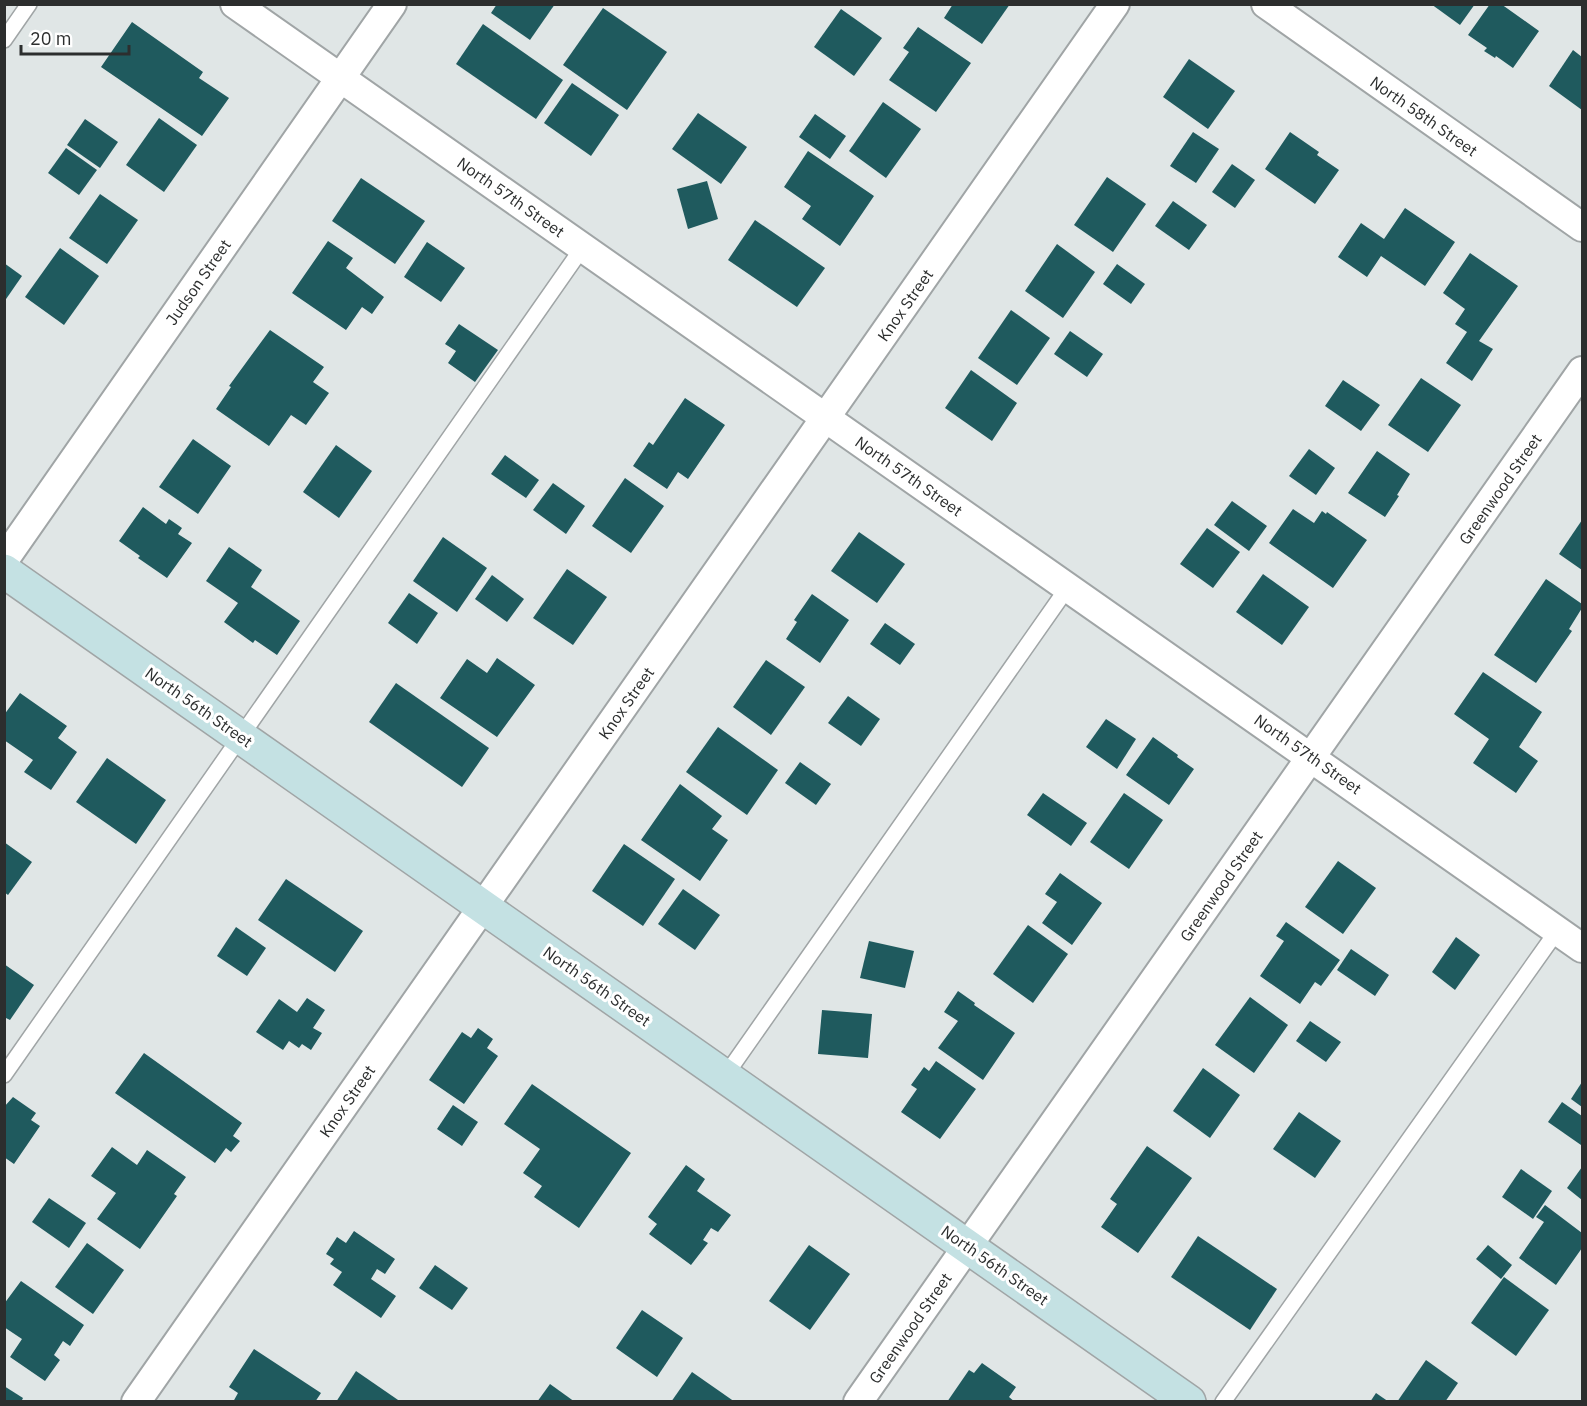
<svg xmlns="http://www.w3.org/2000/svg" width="1587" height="1406" viewBox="0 0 1587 1406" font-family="'IBM Plex Sans',sans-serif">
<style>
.building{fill:#1f5a5e}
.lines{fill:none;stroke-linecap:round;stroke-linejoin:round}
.lane-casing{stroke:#a0a5a6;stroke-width:18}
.street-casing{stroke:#a0a5a6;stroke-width:32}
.secondary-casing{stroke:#a0a5a6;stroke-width:36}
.lane{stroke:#fff;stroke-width:15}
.street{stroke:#fff;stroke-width:28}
.secondary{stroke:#c4e1e3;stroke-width:33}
.labels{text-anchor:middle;stroke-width:6;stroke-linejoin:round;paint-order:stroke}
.street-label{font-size:16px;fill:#2c2e2e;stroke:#fff}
</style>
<rect width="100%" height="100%" fill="#e0e6e6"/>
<g class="building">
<path d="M497,4H555L530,40L491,13Z"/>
<path d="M953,4H1010L982,44L944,18Z"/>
<path d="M1431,4H1475L1460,25Z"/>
<path d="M1490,4H1501L1539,31L1513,68L1496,56L1495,58L1484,51L1487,48L1468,35Z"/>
<path d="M603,8L667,52L627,110L563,65Z"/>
<path d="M841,9L882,38L854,76L814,47Z"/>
<path d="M132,22L203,72L199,78L229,98L202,136L101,67Z"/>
<path d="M483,24L563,80L536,119L456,64Z"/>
<path d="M918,27L971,63L936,112L889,80L909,52L903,48Z"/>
<path d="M1573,50L1582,57V110L1549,86Z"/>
<path d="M1189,59L1235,91L1208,129L1163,97Z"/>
<path d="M572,83L619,115L591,156L544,123Z"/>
<path d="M883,102L921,129L886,178L849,151Z"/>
<path d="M698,113L747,147L721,184L672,149Z"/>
<path d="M815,114L846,136L830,159L799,137Z"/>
<path d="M159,118L197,145L164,192L126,165Z"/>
<path d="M85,119L118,142L100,168L67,145Z"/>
<path d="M1193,132L1219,149L1196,183L1170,166Z"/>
<path d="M1290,132L1319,152L1317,155L1339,170L1315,204L1265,169Z"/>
<path d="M66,148L97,170L79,195L48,173Z"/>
<path d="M808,151L874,196L840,246L802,219L811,206L784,187Z"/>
<path d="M1232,164L1255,180L1235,208L1212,192Z"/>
<path d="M1107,177L1146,204L1113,252L1074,225Z"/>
<path d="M361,178L425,221L395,264L332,221Z"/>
<path d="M707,181L718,219L688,229L677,189Z"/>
<path d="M100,194L138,220L107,264L69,238Z"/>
<path d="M1173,201L1207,225L1189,250L1155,226Z"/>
<path d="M1405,208L1455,242L1425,286L1381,256L1367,277L1338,257L1361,223L1384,239Z"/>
<path d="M755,220L825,268L797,307L728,260Z"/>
<path d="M328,241L353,258L346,268L384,297L372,314L362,307L346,330L292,293Z"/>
<path d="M427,242L465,268L441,302L404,277Z"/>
<path d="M1057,244L1095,272L1063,318L1025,291Z"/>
<path d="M60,248L99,276L64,325L25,297Z"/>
<path d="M1470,253L1518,286L1479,341L1493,349L1472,381L1446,363L1467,332L1455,324L1465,309L1443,293Z"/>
<path d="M4,263L22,276L4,302Z"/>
<path d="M1117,264L1145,284L1131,304L1103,284Z"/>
<path d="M1011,310L1050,338L1017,385L978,358Z"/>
<path d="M459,324L498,350L475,382L448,363L456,351L445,344Z"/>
<path d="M270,330L324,367L313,382L329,393L306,425L291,415L269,446L216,409L231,387L229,386Z"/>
<path d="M1070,331L1103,354L1087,377L1054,354Z"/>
<path d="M971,370L1017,403L992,441L945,408Z"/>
<path d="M1421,378L1461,405L1428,452L1388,425Z"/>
<path d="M1343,380L1380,405L1361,431L1325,406Z"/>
<path d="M685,398L725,425L688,479L678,472L667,489L633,466L649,442L653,445Z"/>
<path d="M193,439L231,466L198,514L159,487Z"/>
<path d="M336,445L372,471L339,518L303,492Z"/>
<path d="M1309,449L1335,468L1316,495L1289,476Z"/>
<path d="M1377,451L1410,474L1397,495L1399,496L1385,517L1348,493Z"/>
<path d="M505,455L539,480L526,498L491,474Z"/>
<path d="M625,478L664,506L631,553L592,526Z"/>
<path d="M553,483L585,506L566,534L533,510Z"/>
<path d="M1232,501L1267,526L1249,551L1214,525Z"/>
<path d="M143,507L166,524L169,519L182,528L178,534L192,543L167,578L138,558L140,556L119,541Z"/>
<path d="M1293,509L1314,523L1322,511L1326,514L1327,512L1367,540L1333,588L1269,543Z"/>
<path d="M1582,520V570L1559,554Z"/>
<path d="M1207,528L1240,552L1213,588L1180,564Z"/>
<path d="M859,532L905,564L877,603L831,571Z"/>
<path d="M443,537L487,568L457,612L413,581Z"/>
<path d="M229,547L262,570L251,587L300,621L277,655L255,640L253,643L224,622L238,603L206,581Z"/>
<path d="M567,569L607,597L573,645L533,618Z"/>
<path d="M1263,574L1309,607L1282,645L1236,612Z"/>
<path d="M492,575L524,599L507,622L475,599Z"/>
<path d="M1546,579L1582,604V608L1569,629L1572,631L1536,683L1494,655Z"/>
<path d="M409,593L438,613L417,644L388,623Z"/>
<path d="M812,594L849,620L820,663L786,639L797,622L794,620Z"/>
<path d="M885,623L915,644L900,665L870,644Z"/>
<path d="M497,658L535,685L497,737L440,698L467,659L487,673Z"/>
<path d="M766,660L805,687L771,735L733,707Z"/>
<path d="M1483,672L1542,712L1519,747L1538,761L1516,793L1473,763L1489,739L1454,714Z"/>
<path d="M396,683L489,748L462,787L369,722Z"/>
<path d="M20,693L67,726L58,738L77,752L51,790L24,772L33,760L4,740V715Z"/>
<path d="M848,696L880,719L861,746L828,723Z"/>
<path d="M1106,719L1136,739L1117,769L1086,747Z"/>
<path d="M718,727L778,770L747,815L686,772Z"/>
<path d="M1153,737L1178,755L1177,757L1194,769L1169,805L1126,775Z"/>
<path d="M107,758L166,800L136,844L76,802Z"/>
<path d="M800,762L831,784L816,805L785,783Z"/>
<path d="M680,784L722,816L712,829L728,840L700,881L641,840Z"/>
<path d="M1043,793L1087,823L1071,846L1027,815Z"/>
<path d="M1124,793L1163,820L1129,869L1090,842Z"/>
<path d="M4,842L32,862L8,895L4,892Z"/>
<path d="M624,844L675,879L643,926L592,891Z"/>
<path d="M1338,861L1376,888L1343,934L1305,907Z"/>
<path d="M1060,873L1102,903L1072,945L1042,923L1057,902L1045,894Z"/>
<path d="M286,879L363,931L335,972L258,920Z"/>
<path d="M683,889L720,915L695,950L658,924Z"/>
<path d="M1286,922L1340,960L1321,986L1315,982L1300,1004L1260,976L1284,941L1276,936Z"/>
<path d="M1028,925L1068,954L1033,1003L993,974Z"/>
<path d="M236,927L266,948L247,976L217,956Z"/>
<path d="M1456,937L1480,955L1455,990L1432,972Z"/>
<path d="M869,941L914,951L905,988L860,978Z"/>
<path d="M1351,949L1389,975L1375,996L1337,970Z"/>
<path d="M4,964L34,985L10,1020L4,1017Z"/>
<path d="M958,991L975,1003L974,1005L1015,1033L983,1080L938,1048L958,1021L944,1012Z"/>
<path d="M1250,997L1288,1025L1254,1073L1215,1045Z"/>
<path d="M307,998L325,1010L313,1028L322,1033L311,1050L302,1044L299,1048L289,1041L283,1050L256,1032L279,999L297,1012Z"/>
<path d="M822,1010L872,1014L868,1058L818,1054Z"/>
<path d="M1310,1021L1341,1042L1326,1062L1296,1041Z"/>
<path d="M478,1028L493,1039L487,1048L498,1056L464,1104L429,1080L462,1032L471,1038Z"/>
<path d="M144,1053L242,1123L233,1136L240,1141L231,1152L226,1148L215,1163L115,1093Z"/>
<path d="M936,1061L976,1089L940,1139L901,1112L917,1089L911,1085L924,1067L929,1071Z"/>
<path d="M1203,1068L1240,1095L1210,1138L1173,1111Z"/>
<path d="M1582,1082V1107L1571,1099Z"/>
<path d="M532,1084L631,1153L579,1228L534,1197L542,1186L523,1173L540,1149L504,1124Z"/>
<path d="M13,1097L36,1113L31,1120L40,1126L14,1164L4,1157V1107Z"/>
<path d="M1562,1102L1582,1116V1142L1581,1145L1548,1122Z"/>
<path d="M453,1105L478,1122L462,1146L437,1129Z"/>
<path d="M1299,1112L1341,1141L1315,1178L1273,1149Z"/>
<path d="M1147,1146L1192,1178L1138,1253L1101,1227L1117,1204L1110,1199Z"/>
<path d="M112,1147L137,1165L147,1150L186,1177L174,1194L177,1196L140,1249L97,1219L116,1193L91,1176Z"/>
<path d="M686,1165L705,1179L697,1191L731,1215L718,1232L711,1228L703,1240L708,1243L691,1265L649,1234L657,1224L648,1217Z"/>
<path d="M1582,1167V1200L1567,1188Z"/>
<path d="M1521,1169L1552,1191L1533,1219L1502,1197Z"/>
<path d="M49,1198L86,1223L69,1248L32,1222Z"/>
<path d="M1545,1205L1582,1233V1248L1556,1285L1519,1258L1544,1222L1536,1217Z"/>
<path d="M354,1231L395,1259L385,1274L377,1269L371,1279L396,1296L381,1318L333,1285L342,1272L330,1264L334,1259L326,1254L337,1237L346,1243Z"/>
<path d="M1198,1236L1277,1289L1250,1330L1171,1277Z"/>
<path d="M87,1243L124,1270L93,1314L55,1287Z"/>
<path d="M809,1245L850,1274L810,1330L769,1301Z"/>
<path d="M1488,1245L1512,1265L1501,1279L1476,1259Z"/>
<path d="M435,1265L468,1288L452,1310L419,1288Z"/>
<path d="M1504,1277L1549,1310L1516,1356L1471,1323Z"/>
<path d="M21,1281L84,1325L70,1346L63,1341L54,1355L60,1360L45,1381L10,1357L22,1339L4,1327V1304Z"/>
<path d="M642,1310L683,1338L657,1377L616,1348Z"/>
<path d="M254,1349L321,1393L315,1402H233L238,1393L229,1387Z"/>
<path d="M1426,1360L1458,1383L1445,1402H1397Z"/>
<path d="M982,1363L1016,1387L1009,1397L1015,1402H947L969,1370L974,1373Z"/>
<path d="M356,1371L401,1402H336Z"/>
<path d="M692,1372L735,1402H671Z"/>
<path d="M550,1384L575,1402H537Z"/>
<path d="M4,1386L23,1398L21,1402H4Z"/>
<path d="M1376,1393L1389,1402H1370Z"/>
</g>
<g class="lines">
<g class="lane-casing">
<g id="lane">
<path d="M4,40L29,4"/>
<path d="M4,1075L583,247"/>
<path d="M725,1076L1068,587"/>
<path d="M1223,1402L1557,931"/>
</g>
</g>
<g class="street-casing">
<g id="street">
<path d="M235,4L1582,948"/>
<path d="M1266,4L1582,227"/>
<path d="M4,560L392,4"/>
<path d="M136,1402L1115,4"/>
<path d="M858,1402L1582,371"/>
</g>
</g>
<g class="secondary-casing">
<path id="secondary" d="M4,571L1189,1402"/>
</g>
<use href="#lane" class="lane"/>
<use href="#street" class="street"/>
<use href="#secondary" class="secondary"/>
</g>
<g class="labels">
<g class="street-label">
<text transform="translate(1424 116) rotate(35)" y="6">North 58th Street</text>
<text transform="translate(511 197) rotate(35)" y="6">North 57th Street</text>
<text transform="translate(198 282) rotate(-55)" y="6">Judson Street</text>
<text transform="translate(905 305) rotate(-55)" y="6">Knox Street</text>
<text transform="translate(909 476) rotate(35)" y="6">North 57th Street</text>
<text transform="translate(1500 489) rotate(-55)" y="6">Greenwood Street</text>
<text transform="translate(626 703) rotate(-55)" y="6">Knox Street</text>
<text transform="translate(199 707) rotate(35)" y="6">North 56th Street</text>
<text transform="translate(1308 754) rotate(35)" y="6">North 57th Street</text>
<text transform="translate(1221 886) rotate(-55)" y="6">Greenwood Street</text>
<text transform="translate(597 986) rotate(35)" y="6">North 56th Street</text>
<text transform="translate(347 1101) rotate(-55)" y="6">Knox Street</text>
<text transform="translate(995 1265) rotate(35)" y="6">North 56th Street</text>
<text transform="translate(910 1328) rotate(-55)" y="6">Greenwood Street</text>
</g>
</g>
<rect width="1587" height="1406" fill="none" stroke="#2c2e2e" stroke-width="12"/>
<path d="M21 45v9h108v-9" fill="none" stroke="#2c2e2e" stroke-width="3"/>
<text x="30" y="45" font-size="18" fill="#2c2e2e" stroke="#ffffff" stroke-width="4.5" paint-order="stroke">20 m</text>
</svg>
